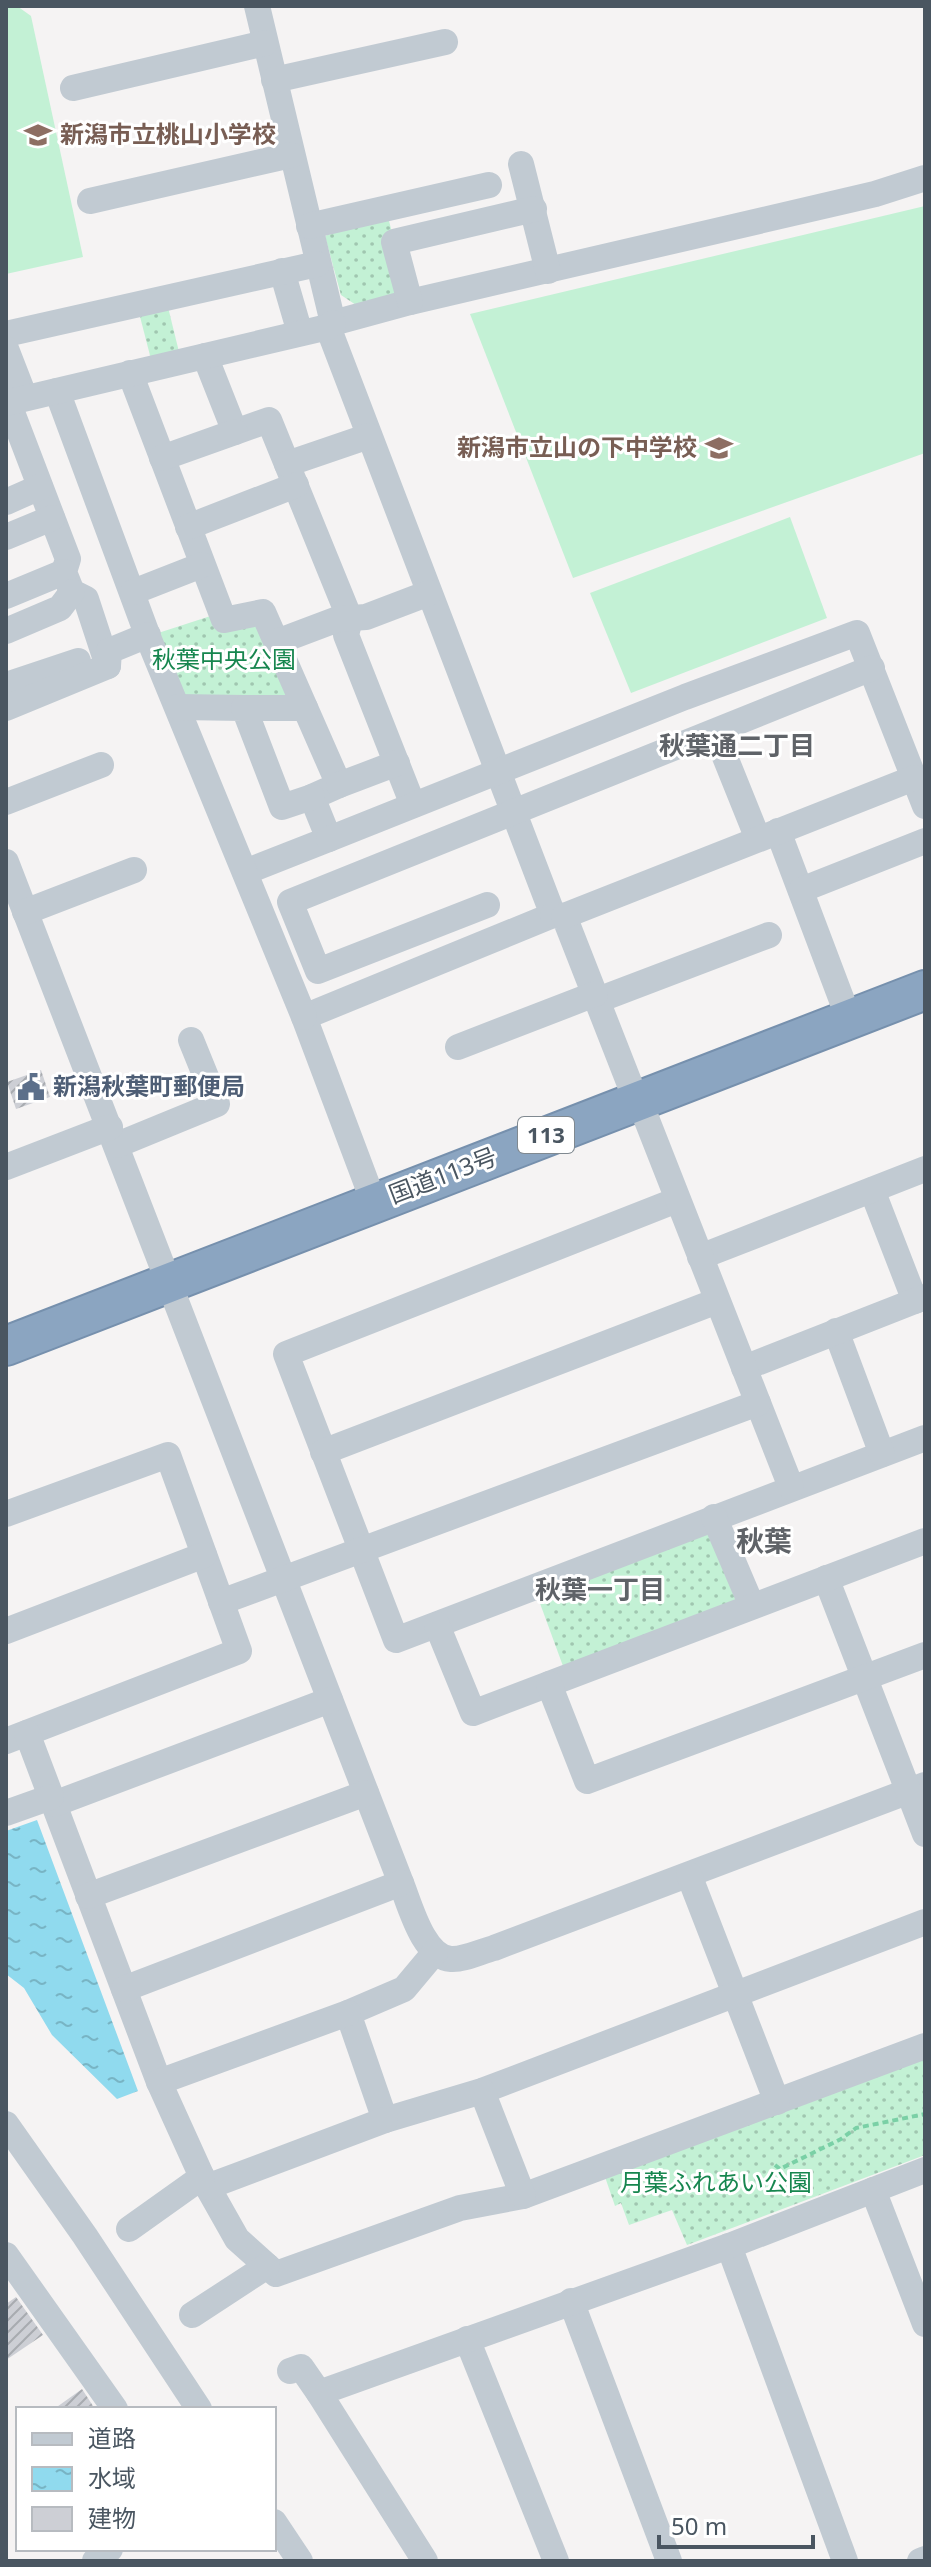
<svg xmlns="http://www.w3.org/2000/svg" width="931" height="2567" viewBox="0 0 931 2567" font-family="'Noto Sans','Noto Sans JP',sans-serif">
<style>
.grass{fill:url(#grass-dots)}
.pitch{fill:#c3f1d5}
.water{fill:url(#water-ripples)}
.building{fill:url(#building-hatch)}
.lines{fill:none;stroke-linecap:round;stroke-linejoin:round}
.highway-casing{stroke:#7690ad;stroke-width:42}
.path{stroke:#7ad0a6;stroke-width:4;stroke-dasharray:6 4;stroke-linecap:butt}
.minor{stroke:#c1cad2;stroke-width:26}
.highway{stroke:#8ba5c1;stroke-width:38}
.labels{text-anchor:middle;stroke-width:6;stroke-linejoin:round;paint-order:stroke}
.shield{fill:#fff;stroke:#808990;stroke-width:2}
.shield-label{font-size:22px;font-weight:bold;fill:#4a5661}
.education-label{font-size:24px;font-weight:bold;fill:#785e54;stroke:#fff;text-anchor:start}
.park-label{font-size:24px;fill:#17864f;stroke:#fff}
.service-label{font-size:24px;font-weight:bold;fill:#4e5e75;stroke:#fff;text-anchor:start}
.street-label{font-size:24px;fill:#4a5661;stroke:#fff}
.neighbourhood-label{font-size:26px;font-weight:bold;fill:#5f6368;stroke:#fff}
.quarter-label{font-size:28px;font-weight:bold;fill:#5f6368;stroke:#fff}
</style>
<defs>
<pattern id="grass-dots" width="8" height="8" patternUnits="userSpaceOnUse" patternTransform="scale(2)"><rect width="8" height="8" fill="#c3f1d5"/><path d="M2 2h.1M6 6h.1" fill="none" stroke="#a0c6b0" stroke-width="1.8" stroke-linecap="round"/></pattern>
<pattern id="water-ripples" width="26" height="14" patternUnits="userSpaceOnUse" patternTransform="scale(2)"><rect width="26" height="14" fill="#90daee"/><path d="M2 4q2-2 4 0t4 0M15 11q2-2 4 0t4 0" fill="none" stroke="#78b4c4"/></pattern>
<pattern id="building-hatch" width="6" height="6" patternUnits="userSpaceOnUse" patternTransform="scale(2)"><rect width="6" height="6" fill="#cdcfd5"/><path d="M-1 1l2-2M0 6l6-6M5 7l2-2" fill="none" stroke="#a8abb0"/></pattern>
</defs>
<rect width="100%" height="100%" fill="#f5f3f3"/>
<g class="grass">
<path d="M387,213L407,292L356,305L341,295L325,236Z"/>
<path d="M166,299L181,360L153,367L137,305Z"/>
<path d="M262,610L301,705L180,704L152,635L226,611Z"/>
<path d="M714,1517L752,1606L567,1677L534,1587Z"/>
<path d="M925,2054V2155L687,2245L672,2210L629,2225L621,2203L615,2206L604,2174Z"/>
</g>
<g class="pitch">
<path d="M6,6H17L31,16L83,257L6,274Z"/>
<path d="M925,206V453L573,578L470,314Z"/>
<path d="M790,517L827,618L631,693L590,593Z"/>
</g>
<path class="water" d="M37,1820L138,2091L117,2099L52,2035L24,1988L6,1974V1831Z"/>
<g class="building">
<path d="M41,1070L50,1097L16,1109L7,1082Z"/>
<path d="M16,2297L43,2335L6,2360V2304Z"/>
<path d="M82,2389L95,2409H54Z"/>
</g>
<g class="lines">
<g class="highway-casing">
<path id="highway" d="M6,1346L925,990"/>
</g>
<path class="path" d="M775,2165L780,2169L841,2139L856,2128L925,2114"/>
<g class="minor">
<path d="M257,6L333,323L410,302L875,194L925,178"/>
<path d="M274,80L445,42"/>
<path d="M73,88L265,43"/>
<path d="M521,164L548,271"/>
<path d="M90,201L291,155"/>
<path d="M309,226L489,185"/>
<path d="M282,271L300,333"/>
<path d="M410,302L394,242L534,209"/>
<path d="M328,327L553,915L304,1017L374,1203"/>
<path d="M6,334L317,264"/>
<path d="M6,349L25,398"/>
<path d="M205,356L235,432L269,420L350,619L346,635L413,805"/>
<path d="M130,373L224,620L263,612L339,785L312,797L329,839L245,872"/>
<path d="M57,391L150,642L304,1017"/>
<path d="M8,402L68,559L64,572L72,592L86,599L108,666"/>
<path d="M6,403L328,327L333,323"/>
<path d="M162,458L235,432"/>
<path d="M287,464L369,436"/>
<path d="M6,502L40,487"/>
<path d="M188,527L296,485"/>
<path d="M6,537L52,518"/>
<path d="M133,592L202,565"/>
<path d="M6,596L64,572"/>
<path d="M6,631L60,608L72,592"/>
<path d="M277,642L338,619L366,617L429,593"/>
<path d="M6,685L78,661"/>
<path d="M178,707L244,708L282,807L312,797"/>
<path d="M6,708L108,666L109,651L148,635"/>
<path d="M244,708H305"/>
<path d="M715,732L758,839"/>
<path d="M339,785L397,763"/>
<path d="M6,802L101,765"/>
<path d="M778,831L849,1019"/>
<path d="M329,839L685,697L857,633L925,806"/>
<path d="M6,862L401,1883C410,1905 423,1957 451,1959C463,1960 482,1951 494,1948L925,1785"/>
<path d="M801,890L925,841"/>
<path d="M487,905L318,971L290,902L872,668"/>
<path d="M25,912L134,870"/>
<path d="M553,915L564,916L636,1100"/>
<path d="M564,916L914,778"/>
<path d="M598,1000L769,935"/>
<path d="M458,1047L595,994"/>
<path d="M117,1145L217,1104L191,1040"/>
<path d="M6,1167L110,1127"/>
<path d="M872,1190L915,1301"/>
<path d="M677,1200L286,1354L396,1640L925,1438"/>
<path d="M700,1257L925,1169"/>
<path d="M836,1331L882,1454"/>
<path d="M744,1368L925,1297"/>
<path d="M758,1403L791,1487"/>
<path d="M323,1452L717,1301"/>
<path d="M6,1514L168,1455L239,1651L6,1741"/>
<path d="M714,1517L752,1606"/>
<path d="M826,1578L925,1834"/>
<path d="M221,1602L758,1403L639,1100"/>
<path d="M437,1625L473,1713L925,1541"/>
<path d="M6,1631L204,1555"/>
<path d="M549,1684L587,1781L925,1655"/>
<path d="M27,1733L159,2082L202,2177L237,2239L276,2274L460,2208L523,2196L925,2046"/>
<path d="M54,1804L330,1700"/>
<path d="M6,1813L51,1797"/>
<path d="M689,1875L777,2102"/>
<path d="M88,1896L366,1793"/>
<path d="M435,1952L404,1989L348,2013L385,2120L482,2091L925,1922"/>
<path d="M124,1989L401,1883"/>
<path d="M159,2082L348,2013"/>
<path d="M482,2091L523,2196"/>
<path d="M6,2124L85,2236L199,2409"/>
<path d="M207,2187L385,2120"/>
<path d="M873,2190L925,2324"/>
<path d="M129,2229L202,2177"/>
<path d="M729,2246L845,2561"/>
<path d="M6,2255L115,2409"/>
<path d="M571,2301L669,2561"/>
<path d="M192,2315L267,2266"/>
<path d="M467,2339L556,2561"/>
<path d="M290,2371L301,2367L319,2393"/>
<path d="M274,2522L300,2561"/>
<path d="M95,2561L110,2549"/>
<path d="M425,2561L319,2393L729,2246L925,2170"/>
<path d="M920,2561L925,2559"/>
</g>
<use href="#highway" class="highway"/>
</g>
<defs>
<g id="school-bare" transform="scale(2.16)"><path d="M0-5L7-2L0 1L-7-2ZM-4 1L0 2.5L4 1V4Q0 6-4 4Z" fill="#8d6e63" stroke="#fff" stroke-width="2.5" paint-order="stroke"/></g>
<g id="civic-bare" transform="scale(2.16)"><path d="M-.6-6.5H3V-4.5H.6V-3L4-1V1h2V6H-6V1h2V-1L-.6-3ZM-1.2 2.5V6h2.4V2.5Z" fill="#5c6f8a" stroke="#fff" stroke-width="2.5" paint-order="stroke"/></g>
</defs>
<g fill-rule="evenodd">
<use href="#school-bare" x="38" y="135"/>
<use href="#school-bare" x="719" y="448"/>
<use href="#civic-bare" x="31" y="1087"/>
</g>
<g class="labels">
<rect class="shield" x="518" y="1117" width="56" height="36" rx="6"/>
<g class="shield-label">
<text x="546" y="1143">113</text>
</g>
<g class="education-label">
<text x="60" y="143">新潟市立桃山小学校</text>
<text x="697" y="456" text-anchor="end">新潟市立山の下中学校</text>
</g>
<g class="park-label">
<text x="224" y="668">秋葉中央公園</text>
<text x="716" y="2191">月葉ふれあい公園</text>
</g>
<g class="service-label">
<text x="53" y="1095">新潟秋葉町郵便局</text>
</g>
<g class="street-label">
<text transform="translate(443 1176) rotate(-21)" y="8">国道113号</text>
</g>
<g class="neighbourhood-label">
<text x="737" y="755">秋葉通二丁目</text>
<text x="600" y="1599">秋葉一丁目</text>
</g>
<g class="quarter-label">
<text x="764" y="1551">秋葉</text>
</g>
</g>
<rect width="931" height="2567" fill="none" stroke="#4a5661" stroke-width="16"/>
<rect x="16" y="2407" width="260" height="144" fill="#ffffff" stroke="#b7bbc0" stroke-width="2"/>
<rect x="32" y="2433" width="40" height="12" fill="#c1cad2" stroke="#b7bbc0" stroke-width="2"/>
<text x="88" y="2447" font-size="24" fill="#4a5661">道路</text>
<rect x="32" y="2467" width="40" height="24" fill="url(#water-ripples)" stroke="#b7bbc0" stroke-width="2"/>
<text x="88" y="2487" font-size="24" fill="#4a5661">水域</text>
<rect x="32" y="2507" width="40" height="24" fill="#cdcfd5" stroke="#b7bbc0" stroke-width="2"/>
<text x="88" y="2527" font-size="24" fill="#4a5661">建物</text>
<path d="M659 2535v12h154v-12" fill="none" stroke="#4a5661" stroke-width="4"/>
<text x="671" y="2535" font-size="24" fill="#4a5661" stroke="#ffffff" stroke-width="6" paint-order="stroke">50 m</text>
</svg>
